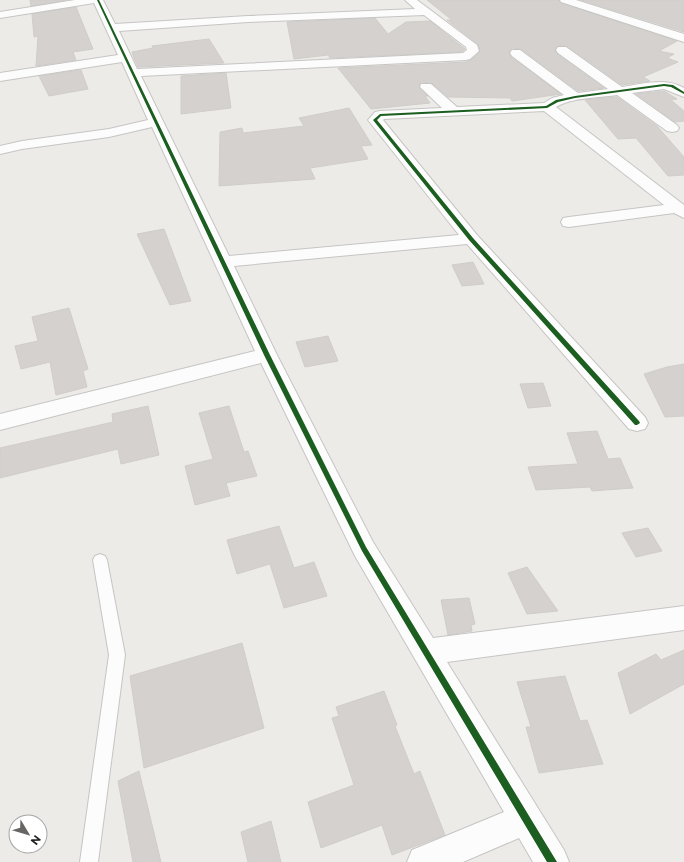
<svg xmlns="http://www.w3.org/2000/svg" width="684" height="862" viewBox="0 0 684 862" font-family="Montserrat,sans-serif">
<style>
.building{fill:#d4d1cf;stroke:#d0cdc9}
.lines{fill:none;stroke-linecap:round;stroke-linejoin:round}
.lane-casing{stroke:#c6c5c4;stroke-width:2}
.street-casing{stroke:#c6c5c4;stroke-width:2}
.lane{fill:#fcfcfc;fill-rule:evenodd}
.street{fill:#fcfcfc;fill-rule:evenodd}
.cycleway-casing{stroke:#fff;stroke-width:2}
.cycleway{fill:#1b5e20;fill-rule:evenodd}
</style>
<rect width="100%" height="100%" fill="#edebe8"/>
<g class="building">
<path d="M30,0H66L31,6Z"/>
<path d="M427,0H559L561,3L677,41L659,51L674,54L667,58L678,62L643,77L650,81L622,85L567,46H558L555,49L557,54L604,88L578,91L521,49L512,48L509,52L511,57L561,94L512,101L510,98L448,97L432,83L421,82L419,88L428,96H425L430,103L371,109L338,68L466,62L471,60L480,52L478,44L447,20H452Z"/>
<path d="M581,0H684V32Z"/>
<path d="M76,7L93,49L73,52L76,60L36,66L38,36L34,37L32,14Z"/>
<path d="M375,18L388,34L406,22L430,21L465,49L462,52L330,58L328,55L294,59L287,22Z"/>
<path d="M209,39L224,63L138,67L134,58L132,52L153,48L152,46Z"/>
<path d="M81,70L88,89L49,96L39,76Z"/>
<path d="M226,73L231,108L181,114V76Z"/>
<path d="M664,91L677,99L671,100L684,111V121L675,122L636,94Z"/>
<path d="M617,97L657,126L684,157V175L668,176L636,138L618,139L585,100Z"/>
<path d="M349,108L372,145L361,146L368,159L310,168L315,179L219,186L220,132L242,128L243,133L304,126L299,118Z"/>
<path d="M164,229L191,301L170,305L137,234Z"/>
<path d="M473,262L484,284L462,286L452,265Z"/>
<path d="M69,308L88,369L83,371L87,387L56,395L50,362L21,369L15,346L38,341L32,317Z"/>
<path d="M328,336L338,361L305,367L296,342Z"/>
<path d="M684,364V416L665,417L644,374L667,367Z"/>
<path d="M543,383L551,406L528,408L520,384Z"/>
<path d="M148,406L159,455L121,464L118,449L0,478V448L113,422L112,414Z"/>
<path d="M229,406L244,452L248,451L257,476L226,483L230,496L195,505L185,466L213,459L199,413Z"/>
<path d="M597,431L608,459L620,458L633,488L592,491L590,487L536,490L528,467L578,464L567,433Z"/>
<path d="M279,526L294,568L314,562L327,596L284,608L270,564L237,574L227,540Z"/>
<path d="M648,528L662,551L636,557L622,533Z"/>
<path d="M527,567L558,611L527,614L508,573Z"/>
<path d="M469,598L475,624L471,625L472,631L448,635L441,600Z"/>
<path d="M242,643L264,728L144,768L130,676Z"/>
<path d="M684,650V684L630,714L618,673L656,654L661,660Z"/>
<path d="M565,676L580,721L587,720L603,764L539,773L526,727H531L517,682Z"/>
<path d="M384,691L397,725L395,726L414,774L420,771L445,835L392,855L382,825L321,848L308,802L354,785L332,718L339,716L336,707Z"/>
<path d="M139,771L161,862H133L118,781Z"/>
<path d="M271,821L281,862H248L241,832Z"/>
</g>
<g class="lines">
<g class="lane-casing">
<path id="lane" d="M100,554L105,556L107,560L125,655L98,862H80L109,655L93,560L95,556Z"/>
</g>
<g class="street-casing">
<g id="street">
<path d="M75,0H103L115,24L248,16L415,9L405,0H417L477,45L479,51L470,59L466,60L141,76L229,256L459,235L368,120L375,112L380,111L442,108L420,87L421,84H431L457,107L544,103L552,98L564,95L512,56L510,53L512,50H520L578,93L608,89L558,53L556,50L558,47H566L622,87C643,84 665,77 684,88V97L664,89L632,93L677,125L679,128L677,131L672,132L667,131L617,95C598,98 573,97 556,107L684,205V218L674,213L569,227L563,226L561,222L563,218L569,217L664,205L544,111L384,119L383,120L477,235L645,417L648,423L645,429L637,431L629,429L467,244L234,266L277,355L373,542L433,638L684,606V630L447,662L564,850L569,862H533L519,838L463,862H407L412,850L504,812L355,556L261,363L0,430V414L255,351L152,127L109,137L22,149L0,154V146L22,141L109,129L148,120L122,62L0,81V73L118,55L94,3L0,18V12ZM424,15L466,47L467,50L463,53L137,69L119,31L248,22Z"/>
<path d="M560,0H576L684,34V42L561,2Z"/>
</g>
</g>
<use href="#lane" class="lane"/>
<use href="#street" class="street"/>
<g class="cycleway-casing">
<g id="cycleway">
<path d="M97,0H99L270,355L366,547L557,862H547L362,551L264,355Z"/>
<path d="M664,84L673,85L684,92V94L671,87L664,86L575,98L558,102L547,108L381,116L377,120L473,238L639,421L640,423L637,425H635L469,240L373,120L380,114L546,106L556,100L575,96Z"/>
</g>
</g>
<use href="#cycleway" class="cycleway"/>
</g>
<g transform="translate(28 834) rotate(128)"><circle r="19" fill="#ffffff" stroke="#a5a5a5"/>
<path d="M0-3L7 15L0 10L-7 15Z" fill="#676665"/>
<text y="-6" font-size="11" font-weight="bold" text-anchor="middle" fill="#1f1f1f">N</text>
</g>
</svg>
